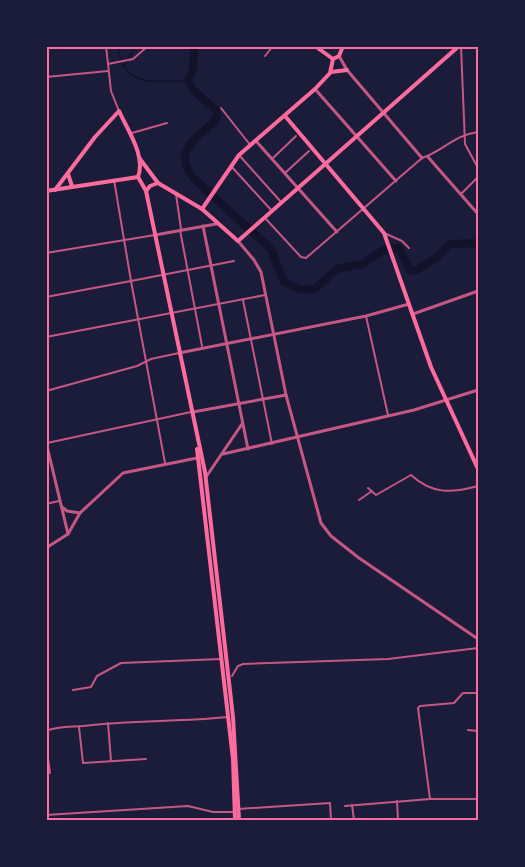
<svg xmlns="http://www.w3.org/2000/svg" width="525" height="867" viewBox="0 0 525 867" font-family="Jost,sans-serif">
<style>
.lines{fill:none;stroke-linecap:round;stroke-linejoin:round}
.stream{stroke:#12122b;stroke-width:1.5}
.river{stroke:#12122b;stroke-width:8}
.minor{stroke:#c65784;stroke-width:2}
.tertiary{stroke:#c65784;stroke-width:3}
.secondary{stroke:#ff6b9d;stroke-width:4}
.primary{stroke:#ff6b9d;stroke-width:4}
.neatline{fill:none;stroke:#ff6b9d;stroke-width:2}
</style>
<rect width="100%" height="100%" fill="#1b1b3a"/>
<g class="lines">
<g class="stream">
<path d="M117,46C124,90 154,80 188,81"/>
<path d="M124,67L135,46"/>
</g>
<path class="river" d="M194,46L193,69L188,81L194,91L216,110L217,117C204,137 169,146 193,178L271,249L284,282L301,290L315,289L337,269L363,264L383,250L399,248L410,270L415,271L436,258L450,244L478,243"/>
<g class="minor">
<path d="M106,46L111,91L119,111"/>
<path d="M461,46L465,144L478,168"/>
<path d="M265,56L273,46"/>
<path d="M108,64L133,59L148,46"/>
<path d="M46,77L108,71"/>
<path d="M221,108L251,146"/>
<path d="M132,133L167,123"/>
<path d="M239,155L281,202"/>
<path d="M272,159L296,136"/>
<path d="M231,166L272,211"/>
<path d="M285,173L309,151"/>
<path d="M114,180L131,281L234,261"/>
<path d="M176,194L181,229"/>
<path d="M461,194L478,177"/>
<path d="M265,218L301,257L306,258L422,158C443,151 454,135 478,132"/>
<path d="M180,230L202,346"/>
<path d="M384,233L402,241L409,248"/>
<path d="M46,253L155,235"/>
<path d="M46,297L131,281L165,463"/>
<path d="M243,300L272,444"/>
<path d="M366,316L388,415"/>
<path d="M46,337L265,295"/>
<path d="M46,391L137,366L151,359L179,353"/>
<path d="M47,443L191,412"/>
<path d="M368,488L376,495L411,475C433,495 452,493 478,486"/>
<path d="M359,500L372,491"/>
<path d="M46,504L59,501"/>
<path d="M232,676L238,666L243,664L388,659L478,648"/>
<path d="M73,690L91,687L97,676L121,663L221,659"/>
<path d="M108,723L111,761"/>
<path d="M79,727L83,763L146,759"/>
<path d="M468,730L478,731"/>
<path d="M46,731C58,726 71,727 83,726C132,720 179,722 228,717"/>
<path d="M46,744L50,773"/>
<path d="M430,799L418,708L420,706L454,703L463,693H478"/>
<path d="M397,801L398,820"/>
<path d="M352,805L354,820"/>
<path d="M345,806L430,799H478"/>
<path d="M238,809L330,803L331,820"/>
<path d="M46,815L188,806L213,812H234"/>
</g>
<g class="tertiary">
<path d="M339,56L347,70L422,158"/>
<path d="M315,89L396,181"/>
<path d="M256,141L337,232"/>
<path d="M428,157L478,214"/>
<path d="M203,226L248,449"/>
<path d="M155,235L216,224"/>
<path d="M238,241L254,260L261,272L286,395L321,523L331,536L359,558L478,639"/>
<path d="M413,314L478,291"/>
<path d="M179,353L366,316L409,304"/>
<path d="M193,412L286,395"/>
<path d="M46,442L68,534"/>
<path d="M223,454L414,410L478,390"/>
<path d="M206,477L242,424"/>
<path d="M62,507L67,511L80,513"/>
<path d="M46,548L68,534L80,513L123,473L197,458"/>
</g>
<g class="secondary">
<path d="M315,46L333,59L339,56L343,46"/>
<path d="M331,72L347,70"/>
<path d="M285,116L384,233L431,367L478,469"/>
<path d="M140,159L158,183L202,209L238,241L459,46"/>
<path d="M202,209L239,155L315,89L330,73L333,59"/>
</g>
<g class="primary">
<path d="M68,174L72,186"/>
<path d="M138,177L146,191L205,472L233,717L239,820"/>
<path d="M55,190L95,137L119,111C128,131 146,156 138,177"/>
<path d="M46,191L138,177"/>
<path d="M146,191L150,186L158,183"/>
<path d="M197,449L233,759L235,820"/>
</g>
</g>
<rect width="525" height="867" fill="none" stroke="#1b1b3a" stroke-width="96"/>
<rect x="48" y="48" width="429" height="771" class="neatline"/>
</svg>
